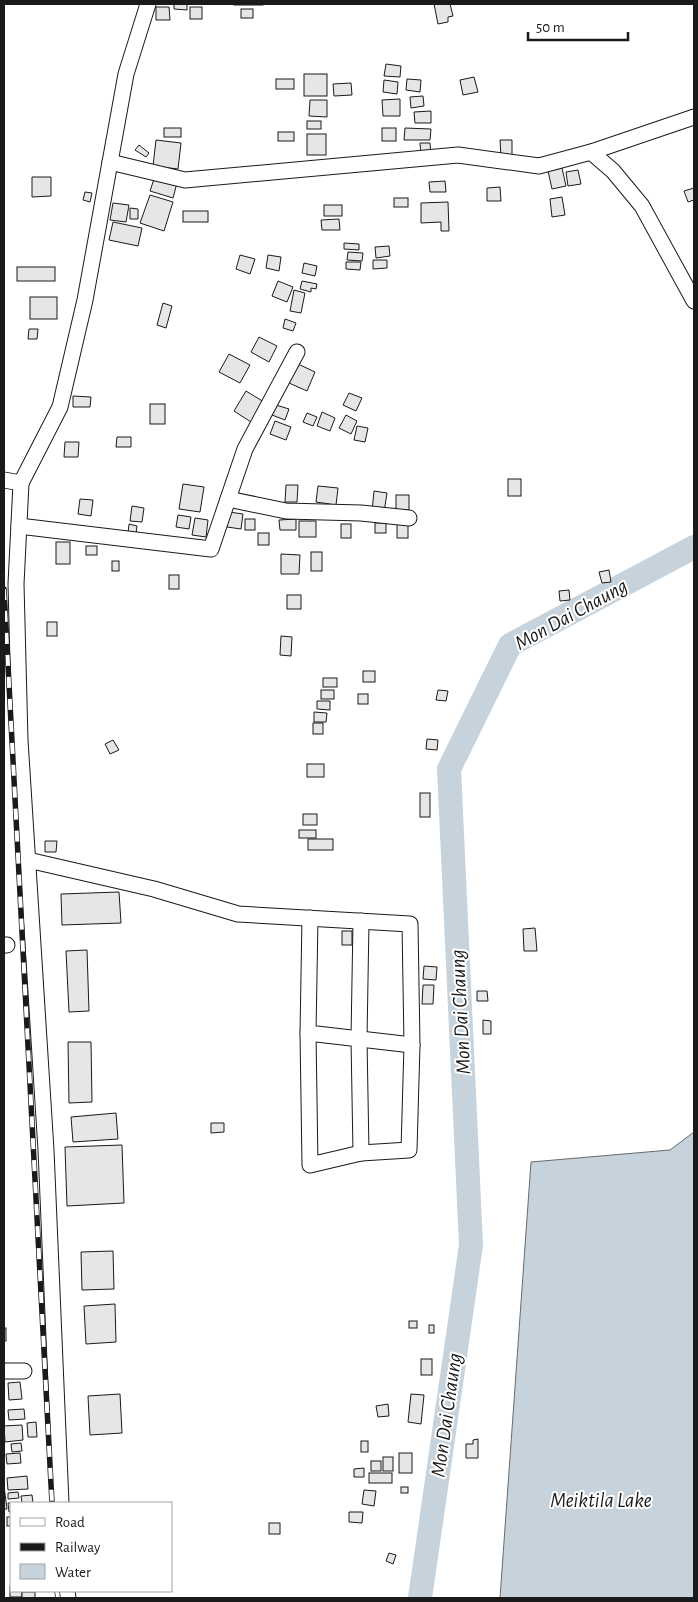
<svg xmlns="http://www.w3.org/2000/svg" width="698" height="1602" viewBox="0 0 698 1602" font-family="'Alegreya Sans',sans-serif">
<style>
.water{fill:#c6d2dc;stroke:#6a6a6a}
.lines{fill:none;stroke-linecap:round;stroke-linejoin:round}
.river{stroke:#c6d2dc;stroke-width:24}
.building{fill:#e6e6e6;stroke:#1a1a1a}
.minor-casing{stroke:#1a1a1a;stroke-width:17}
.minor{stroke:#fff;stroke-width:15}
.rail-casing{stroke:#1a1a1a;stroke-width:5.5}
.rail{stroke:#fff;stroke-width:4;stroke-dasharray:11;stroke-linecap:butt}
.labels{text-anchor:middle;stroke-width:4;stroke-linejoin:round;paint-order:stroke}
.water-label{font-size:21px;font-style:italic;fill:#1a1a1a;stroke:#fff}
</style>
<rect width="100%" height="100%" fill="#fff"/>
<path class="water" d="M694,1132V1598H500L531,1162L670,1150Z"/>
<g class="lines">
<path class="river" d="M420,1598L471,1245L449,769L510,645L694,547"/>
</g>
<g class="building">
<path d="M174,4H187V10L174,9Z"/>
<rect x="234" y="4" width="29" height="1"/>
<path d="M434,4H450L453,16L448,17V22L438,24Z"/>
<path d="M156,7H169L170,20H156Z"/>
<rect x="190" y="7" width="12" height="12"/>
<rect x="241" y="9" width="12" height="9"/>
<path d="M386,64L401,66L400,77L384,76Z"/>
<rect x="304" y="74" width="23" height="22"/>
<path d="M474,77L478,92L463,95L460,80Z"/>
<rect x="276" y="79" width="18" height="10"/>
<path d="M407,79L421,80L420,92L406,90Z"/>
<path d="M384,80L398,82L397,94L383,92Z"/>
<path d="M351,83L352,95L334,96L333,84Z"/>
<path d="M423,96L424,106L411,108L410,97Z"/>
<path d="M400,99V116H383L382,100Z"/>
<path d="M310,100H327V117L309,116Z"/>
<path d="M431,111V123H415L414,112Z"/>
<rect x="307" y="121" width="14" height="8"/>
<rect x="164" y="128" width="17" height="9"/>
<rect x="382" y="128" width="14" height="13"/>
<path d="M405,128L431,129L430,140H404Z"/>
<rect x="278" y="132" width="16" height="9"/>
<rect x="307" y="134" width="19" height="21"/>
<path d="M156,140L181,143L178,169L153,166Z"/>
<path d="M500,140H512V156L501,157Z"/>
<path d="M420,143H430L431,155H421Z"/>
<path d="M139,145L149,153L146,157L135,150Z"/>
<path d="M562,168L566,186L552,189L548,171Z"/>
<path d="M578,170L581,184L568,186L566,172Z"/>
<path d="M155,176L177,183L173,198L150,191Z"/>
<path d="M32,177H51V196L32,197Z"/>
<path d="M445,181L446,192H430L429,182Z"/>
<path d="M500,187L501,201H487V188Z"/>
<path d="M694,188V200L688,202L684,191Z"/>
<path d="M85,192L92,193L90,202L83,200Z"/>
<path d="M150,195L173,202L164,231L140,223Z"/>
<path d="M562,197L565,215L552,217L550,199Z"/>
<rect x="394" y="198" width="14" height="9"/>
<path d="M448,202L449,231H441V222L421,223V203Z"/>
<path d="M113,203L129,205L126,222L110,220Z"/>
<rect x="324" y="205" width="18" height="11"/>
<path d="M130,208L138,209V219H130Z"/>
<rect x="183" y="211" width="25" height="11"/>
<path d="M339,219L340,230H322L321,220Z"/>
<path d="M113,222L142,228L138,246L109,240Z"/>
<path d="M344,243L359,244V250L344,249Z"/>
<path d="M389,246L390,256L376,258L375,247Z"/>
<path d="M348,252L363,253L362,261L347,260Z"/>
<path d="M240,255L255,259L250,274L236,269Z"/>
<path d="M268,255L281,257L279,271L266,268Z"/>
<path d="M373,260H387V268L373,269Z"/>
<path d="M346,262H361L360,270L346,269Z"/>
<path d="M304,263L317,266L315,276L302,273Z"/>
<rect x="17" y="267" width="38" height="14"/>
<path d="M278,281L293,287L287,302L272,296Z"/>
<path d="M302,281L317,284L316,289L311,288V292L300,289Z"/>
<path d="M294,290L305,293L301,313L290,311Z"/>
<rect x="30" y="297" width="27" height="22"/>
<path d="M163,303L172,306L166,328L157,325Z"/>
<path d="M285,319L296,323L293,331L283,328Z"/>
<path d="M29,329H38L37,339H28Z"/>
<path d="M259,337L277,346L269,362L251,352Z"/>
<path d="M229,354L250,365L240,383L219,372Z"/>
<path d="M298,364L315,372L307,391L289,383Z"/>
<path d="M246,391L264,402L251,422L234,411Z"/>
<path d="M349,393L362,398L356,411L343,405Z"/>
<path d="M73,396L91,397L90,407H73Z"/>
<rect x="150" y="404" width="15" height="20"/>
<path d="M276,405L289,409L285,420L272,415Z"/>
<path d="M322,412L335,418L330,431L317,426Z"/>
<path d="M307,413L317,417L313,426L303,422Z"/>
<path d="M346,415L357,421L351,434L339,428Z"/>
<path d="M275,421L291,427L286,440L270,434Z"/>
<path d="M357,426L368,428L365,442L354,440Z"/>
<path d="M117,437H131V447H116Z"/>
<path d="M65,442H79L78,457H64Z"/>
<rect x="508" y="479" width="13" height="17"/>
<path d="M183,484L204,487L200,512L179,509Z"/>
<path d="M286,485H298L297,502H285Z"/>
<path d="M318,486L338,488L336,505L316,502Z"/>
<path d="M374,491L387,493L384,512L372,511Z"/>
<rect x="396" y="495" width="13" height="15"/>
<path d="M80,499L93,500L91,516L78,514Z"/>
<path d="M132,506L144,508L142,522L130,521Z"/>
<path d="M229,512L243,514L241,529L227,527Z"/>
<path d="M178,515L191,517L189,529L176,527Z"/>
<path d="M195,518L208,520L206,537L192,535Z"/>
<rect x="245" y="519" width="10" height="11"/>
<path d="M296,519V530H280L279,520Z"/>
<rect x="299" y="521" width="17" height="16"/>
<rect x="375" y="523" width="11" height="10"/>
<rect x="397" y="523" width="11" height="15"/>
<path d="M129,524L137,526L136,534L128,533Z"/>
<rect x="341" y="524" width="10" height="14"/>
<rect x="258" y="533" width="11" height="12"/>
<rect x="56" y="542" width="14" height="22"/>
<rect x="86" y="546" width="11" height="9"/>
<rect x="311" y="552" width="11" height="19"/>
<path d="M281,554L300,555L299,574H281Z"/>
<rect x="112" y="561" width="7" height="10"/>
<path d="M609,570L611,582L602,583L599,572Z"/>
<rect x="169" y="575" width="10" height="14"/>
<path d="M569,590L570,600L560,601L559,591Z"/>
<rect x="287" y="595" width="14" height="14"/>
<rect x="47" y="622" width="10" height="14"/>
<path d="M281,636L292,637L291,656L280,655Z"/>
<rect x="363" y="671" width="12" height="11"/>
<rect x="323" y="678" width="14" height="9"/>
<rect x="321" y="690" width="13" height="9"/>
<path d="M438,690L448,691L446,701L436,700Z"/>
<rect x="358" y="694" width="10" height="10"/>
<path d="M317,701H330V710L317,709Z"/>
<path d="M314,712L327,713L326,722H314Z"/>
<rect x="313" y="723" width="10" height="11"/>
<path d="M427,739L438,740L437,750L426,749Z"/>
<path d="M113,740L119,750L110,754L105,744Z"/>
<rect x="307" y="764" width="17" height="13"/>
<rect x="420" y="793" width="10" height="24"/>
<rect x="303" y="814" width="14" height="11"/>
<rect x="299" y="830" width="17" height="8"/>
<rect x="308" y="839" width="25" height="11"/>
<path d="M45,841H57L56,852H45Z"/>
<path d="M119,892L121,923L62,925L61,894Z"/>
<path d="M535,928L537,951H524L523,929Z"/>
<rect x="342" y="931" width="10" height="14"/>
<path d="M87,950L89,1011L69,1012L66,951Z"/>
<path d="M424,966L437,967L436,980L423,979Z"/>
<path d="M423,985H434L433,1004H422Z"/>
<path d="M477,991H487L488,1001H477Z"/>
<path d="M483,1020L491,1021V1034H483Z"/>
<path d="M68,1042H91L92,1102L69,1103Z"/>
<path d="M116,1113L118,1139L73,1142L71,1117Z"/>
<path d="M211,1123H224V1132L211,1133Z"/>
<path d="M122,1145L124,1203L67,1206L65,1147Z"/>
<path d="M113,1251L114,1289L82,1290L81,1252Z"/>
<path d="M115,1304L116,1342L86,1344L84,1306Z"/>
<rect x="409" y="1321" width="8" height="7"/>
<rect x="429" y="1325" width="5" height="8"/>
<rect x="4" y="1328" width="2" height="13"/>
<rect x="421" y="1359" width="11" height="16"/>
<path d="M20,1382L22,1399L9,1400L8,1383Z"/>
<path d="M120,1394L122,1433L90,1435L88,1396Z"/>
<path d="M411,1394L424,1395L421,1424L408,1422Z"/>
<path d="M388,1404L389,1416L378,1417L376,1406Z"/>
<path d="M24,1409L25,1419L9,1420L8,1410Z"/>
<path d="M36,1422L37,1437H28L27,1423Z"/>
<path d="M22,1425L23,1440L5,1442L4,1426Z"/>
<path d="M478,1439V1458H466V1444H473V1440Z"/>
<rect x="361" y="1441" width="7" height="11"/>
<path d="M21,1443L22,1451L12,1452L11,1444Z"/>
<path d="M20,1453L21,1463L7,1464L6,1454Z"/>
<rect x="399" y="1453" width="13" height="20"/>
<rect x="383" y="1457" width="10" height="14"/>
<rect x="371" y="1461" width="10" height="10"/>
<path d="M364,1468V1477H354V1469Z"/>
<rect x="369" y="1473" width="23" height="10"/>
<path d="M27,1476L28,1489L8,1490L7,1478Z"/>
<path d="M4,1486L7,1509H4Z"/>
<rect x="401" y="1487" width="7" height="6"/>
<path d="M364,1490L376,1491L374,1506L362,1504Z"/>
<path d="M18,1492L19,1498L8,1499V1493Z"/>
<path d="M32,1495L33,1503H22L21,1496Z"/>
<path d="M8,1503H18H11V1512H9Z"/>
<path d="M349,1512H363L362,1523L349,1522Z"/>
<rect x="7" y="1517" width="4" height="9"/>
<rect x="269" y="1523" width="11" height="11"/>
<path d="M389,1553L396,1555L393,1564L386,1561Z"/>
<path d="M10,1586H11V1591H22V1597H10Z"/>
<rect x="22" y="1592" width="13" height="6"/>
</g>
<g class="lines">
<g class="minor-casing">
<g id="minor">
<path d="M591,152L613,171L642,206L694,301"/>
<path d="M110,162L185,180L458,155L539,166L591,152L694,117"/>
<path d="M4,480L21,483L60,407L85,300L126,74L148,4"/>
<path d="M21,483L16,584L20,740L46,1150L61,1503"/>
<path d="M228,499L286,511L361,513L409,518"/>
<path d="M19,526L211,549L245,449L297,352"/>
<path d="M28,860L154,889L238,914L410,924L412,1045L409,1150L361,1153L310,1165L308,1033"/>
<path d="M310,918L308,1033L412,1045"/>
<path d="M361,921L359,1039L361,1153"/>
<path d="M4,945H7"/>
<path d="M4,1371H24"/>
<path d="M67,1591L68,1598"/>
</g>
</g>
<use href="#minor" class="minor"/>
<g class="rail-casing">
<g id="rail">
<path d="M4,589L52,1503"/>
<path d="M57,1591L58,1598"/>
</g>
</g>
<use href="#rail" class="rail"/>
</g>
<g class="labels">
<g class="water-label">
<text transform="translate(571 614) rotate(-29)" y="7">Mon Dai Chaung</text>
<text transform="translate(460 1012) rotate(-93)" y="7">Mon Dai Chaung</text>
<text transform="translate(446 1415) rotate(-82)" y="7">Mon Dai Chaung</text>
<text x="601" y="1507">Meiktila Lake</text>
</g>
</g>
<rect width="698" height="1602" fill="none" stroke="#1a1a1a" stroke-width="10"/>
<rect x="10" y="1502" width="162" height="90" fill="#ffffff" stroke="#a3a3a3"/>
<rect x="20" y="1518" width="25" height="8" fill="#ffffff" stroke="#a3a3a3"/>
<text x="55" y="1527" font-size="15" fill="#1a1a1a">Road</text>
<rect x="20" y="1543" width="25" height="8" fill="#1a1a1a" stroke="#a3a3a3"/>
<text x="55" y="1552" font-size="15" fill="#1a1a1a">Railway</text>
<rect x="20" y="1564" width="25" height="15" fill="#c6d2dc" stroke="#a3a3a3"/>
<text x="55" y="1577" font-size="15" fill="#1a1a1a">Water</text>
<path d="M528 32v8h100v-8" fill="none" stroke="#1a1a1a" stroke-width="2.5"/>
<text x="536" y="32" font-size="15" fill="#1a1a1a" stroke="#ffffff" stroke-width="4" paint-order="stroke">50 m</text>
</svg>
